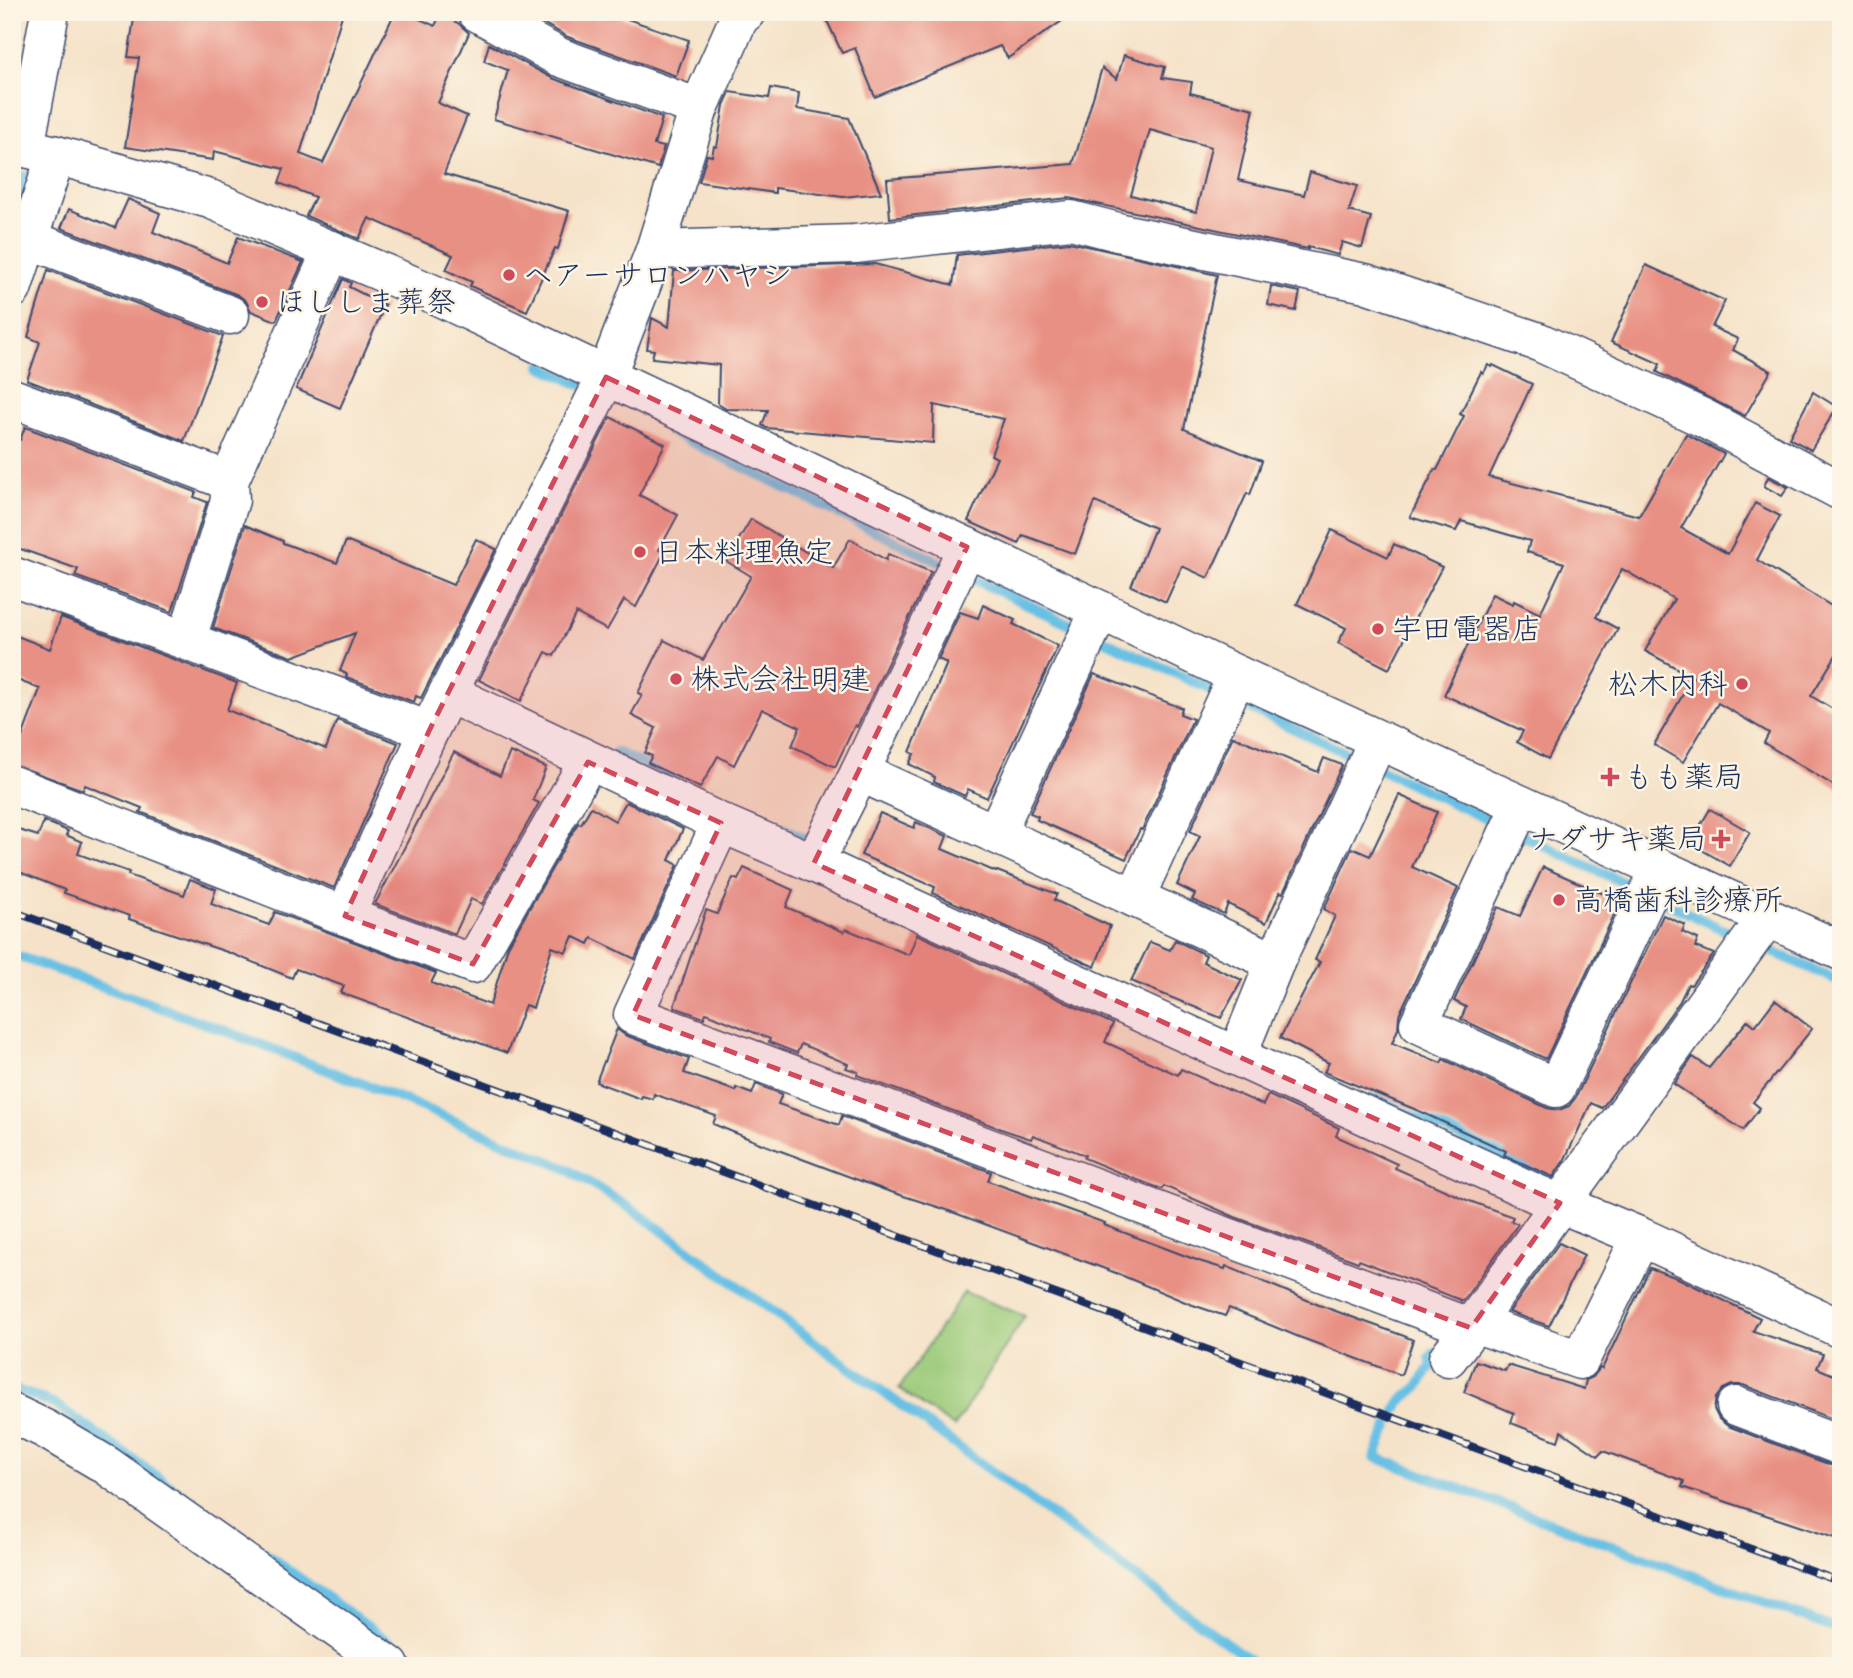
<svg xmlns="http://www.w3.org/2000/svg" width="1853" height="1678" viewBox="0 0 1853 1678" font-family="Itim,'Klee One',sans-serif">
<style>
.green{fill:#9bca79;stroke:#5b7c6c;stroke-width:2}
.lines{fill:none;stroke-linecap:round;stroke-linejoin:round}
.stream{stroke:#67c0e4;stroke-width:10}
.building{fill:#e89083;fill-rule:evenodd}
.minor-casing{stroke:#3c4a6e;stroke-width:41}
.minor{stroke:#fff;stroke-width:38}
.rail-casing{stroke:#1b2f5e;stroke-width:8}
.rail{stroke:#fcf5e5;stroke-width:5;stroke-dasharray:16;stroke-linecap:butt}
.marked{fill:#d1495b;fill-opacity:0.2;stroke:#d1495b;stroke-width:5;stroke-dasharray:14 9;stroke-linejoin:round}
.poi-dot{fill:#d1495b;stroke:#fcf5e5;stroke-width:2.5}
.labels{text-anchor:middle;stroke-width:5;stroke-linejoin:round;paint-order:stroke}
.poi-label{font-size:30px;fill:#1b2f5e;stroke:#fcf5e5;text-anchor:start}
</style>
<rect width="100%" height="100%" fill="#fcf5e5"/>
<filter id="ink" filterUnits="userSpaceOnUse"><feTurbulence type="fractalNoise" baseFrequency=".0143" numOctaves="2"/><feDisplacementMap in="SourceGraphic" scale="14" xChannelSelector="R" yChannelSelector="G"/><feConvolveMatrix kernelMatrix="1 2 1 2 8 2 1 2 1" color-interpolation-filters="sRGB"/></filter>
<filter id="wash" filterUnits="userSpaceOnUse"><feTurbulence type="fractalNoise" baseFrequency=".00686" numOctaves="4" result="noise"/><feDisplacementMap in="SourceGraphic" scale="28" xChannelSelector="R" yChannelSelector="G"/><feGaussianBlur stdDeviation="1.57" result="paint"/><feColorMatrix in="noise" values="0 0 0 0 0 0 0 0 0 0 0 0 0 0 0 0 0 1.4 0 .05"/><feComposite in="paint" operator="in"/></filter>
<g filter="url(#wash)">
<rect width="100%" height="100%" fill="#f5e2c8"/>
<path class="green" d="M964,1292L1025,1316L954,1427L899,1389Z"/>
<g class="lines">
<g class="stream">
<path d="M12,224L25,176"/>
<path d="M541,366L580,385"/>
<path d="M669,431L984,584L1737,936L1841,982"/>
<path d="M616,752L818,844"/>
<path d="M12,954L223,1030L407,1101L565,1168L638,1213L1258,1666"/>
<path d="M1374,1098L1563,1183"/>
<path d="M12,1388L55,1404L423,1666"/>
<path d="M1396,1410L1400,1402L1417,1388L1432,1365L1430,1358L1434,1353"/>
<path d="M1388,1426L1375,1457L1841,1631"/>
</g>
</g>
<g id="blocks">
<g class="building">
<path d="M135,12H343L300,154L323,163L395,12H404L435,26L440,15L458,23L469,33L438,103L467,116L444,174L569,211L558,249L555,248L527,311L470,286L472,282L446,270L453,255L369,218L359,239L306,216L315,197L279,183L284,169L214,151L213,160L125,147L139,58L128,57Z"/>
<path d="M523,12H607L689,40L676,76L568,37Z"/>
<path d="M823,12H1075L1008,58L1000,46L875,97L855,48L842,53Z"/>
<path d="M489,44L552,78L662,118L654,145L664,147L658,168L494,119L508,70L484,61Z"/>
<path d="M1124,55L1165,67L1162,78L1192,82L1190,93L1254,109L1238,180L1304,195L1310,172L1357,186L1349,211L1371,217L1362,248L1342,242L1338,255L1308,247V249L1069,198L890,218L887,179L1073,164L1102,68L1117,79ZM1150,130L1211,147L1196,212L1131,195Z"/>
<path d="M771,88L799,93L797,109L849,118L881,193L843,197L775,188V193L699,182L707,155L712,156L714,146L717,147L724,105L730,92L769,98Z"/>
<path d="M128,199L160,213L153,232L227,263L238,237L303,262L276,321L251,311L246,301L238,295L61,228L69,209L115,228Z"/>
<path d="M1069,242L1217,275L1184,429L1262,461L1250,495L1247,493L1208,578L1182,566L1166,602L1131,586L1155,528L1095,502L1075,554L1023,535L1019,544L968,521L997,458L991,455L1004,419L934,405L933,443L767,428L762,425L768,410L726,409L718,404L719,365L652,358L654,350L647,349L652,318L669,327L674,271L875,264L953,285L957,255Z"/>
<path d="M1646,265L1725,301L1712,327L1738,339L1733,350L1771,371L1745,416L1657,372L1660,364L1611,342Z"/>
<path d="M48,270L223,336L184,441L27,380L40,342L28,337Z"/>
<path d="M343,279L351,283L349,287L385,305L340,408L296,389Z"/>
<path d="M1271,286L1300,292L1296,311L1268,305Z"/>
<path d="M1488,365L1492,367L1493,365L1532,384L1489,477L1639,516L1686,434L1724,454L1681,528L1728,554L1755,503L1780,516L1757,560L1841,612V647L1811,696L1841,714V790L1764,743L1769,733L1718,703L1683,762L1654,745L1693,677L1645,651L1674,599L1622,569L1596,617L1618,629L1548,759L1517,742L1523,731L1444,695L1492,594L1513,604L1514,601L1540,614L1564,563L1527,552L1530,541L1461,521L1456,531L1410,517L1435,469L1437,470L1464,416L1460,414L1481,372L1483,374Z"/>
<path d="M1813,392L1837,407L1811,450L1789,438Z"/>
<path d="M610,417L665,444L639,495L678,515L659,550L664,553L636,607L624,600L607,630L576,613L554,656L546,652L521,701L479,680Z"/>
<path d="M25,427L196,492L194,497L207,502L172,612L75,576L78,569L12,546V437L20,440Z"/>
<path d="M1768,477L1788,487L1782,496L1764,486Z"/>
<path d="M751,519L833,568L850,539L886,560L888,554L931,572L857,727L855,725L835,767L792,746L800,727L762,709L734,765L718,756L700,788L648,763L652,756L645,753L656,728L631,715L642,695L638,693L664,640L703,660L751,576L726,561Z"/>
<path d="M245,525L283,541V543L337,563L346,541L453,585L476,539L496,549L421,698L416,696L414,702L346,677L347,674L340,671L355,633L292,657L213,628Z"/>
<path d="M1332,530L1388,557L1394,544L1442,567L1389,669L1338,643L1346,628L1297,604Z"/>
<path d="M983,605L1015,620L1013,624L1058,646L987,798L968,789L965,796L934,782L935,777L909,764L914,754L910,752L947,663L938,659L960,612L978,618Z"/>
<path d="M61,617L237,683L227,710L326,749L337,720L398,743L334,888L140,812L142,808L85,785L83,790L12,764L40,689L12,678V634L50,649Z"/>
<path d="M1094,674L1182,708L1180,714L1193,719L1142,830L1140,829L1126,859L1037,820L1038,816L1030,813Z"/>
<path d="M1233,736L1318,772L1324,758L1342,765L1283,893L1280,892L1266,923L1228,904L1224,914L1192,900L1195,894L1177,885L1200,836L1190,831Z"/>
<path d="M454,752L500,776L510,752L546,767L533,800L539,803L482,904L471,899L455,934L375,904Z"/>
<path d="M1399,795L1437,812L1412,867L1458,888L1399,1015L1398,1029L1392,1043L1441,1063L1443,1059L1547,1108L1559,1110L1569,1106L1576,1097L1663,915L1685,925L1682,932L1698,939L1695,947L1714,954L1691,985L1688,984L1680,1001L1602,1108L1591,1103L1565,1159L1553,1177L1504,1155L1506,1151L1419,1111L1324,1072L1329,1063L1280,1038L1320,962L1315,960L1335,916L1324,909L1352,848L1370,856Z"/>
<path d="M626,802L683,829L669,860L678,865L635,959L592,938L589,944L573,936L566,952L552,947L533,1008L525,1005L507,1053L341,993L344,986L296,969L292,978L230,953L129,919L130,916L64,893L65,890L12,869V849L19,830L38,836L44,821L68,831L66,835L82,842L78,854L129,872L128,875L184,895L190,879L216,889L211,904L269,925L275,912L436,973L431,983L490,1005L508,946L578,823L581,824L591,807L615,821Z"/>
<path d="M1710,809L1750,832L1730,866L1693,845L1700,833L1697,831Z"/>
<path d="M880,813L914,828L916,822L947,836L942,849L996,872L997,871L1057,894L1054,900L1110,926L1095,967L933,893L935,887L861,855Z"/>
<path d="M1543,867L1606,895L1607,890L1623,896L1546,1059L1461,1019L1466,1007L1454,1001L1498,907L1520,916Z"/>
<path d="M744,868L793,890L786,907L844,932L846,929L909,955L917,934L1113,1024L1105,1042L1178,1075L1181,1069L1263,1105L1268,1095L1339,1128L1336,1136L1397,1164L1395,1168L1467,1200L1513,1217L1511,1221L1518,1224L1463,1301L1359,1260L1358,1262L1235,1217L1164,1186L1162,1189L1135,1179L1084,1158L1085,1155L1033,1135L1031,1139L1004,1130L857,1075L858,1072L846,1068L848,1064L801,1044L797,1053L769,1042L770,1039L709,1014L706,1013L704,1018L674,1007L706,910L717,914L733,878L738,880Z"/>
<path d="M1175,940L1206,955L1203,962L1242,980L1221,1018L1131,981L1150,942L1170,950Z"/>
<path d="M1775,1000L1812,1029L1753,1102L1760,1108L1743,1130L1674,1084L1693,1057L1709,1068L1748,1020L1755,1026Z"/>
<path d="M617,1029L625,1035L689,1059L684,1073L736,1091V1088L752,1094L756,1084L782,1094L778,1104L839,1125L842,1116L991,1172L988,1181L1105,1223L1104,1225L1199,1261L1225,1269L1226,1266L1319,1305L1404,1336L1413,1340L1401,1375L1299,1337L1229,1308L1225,1316L1190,1304L1116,1273L944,1209L885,1190L762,1144L713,1124L716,1116L654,1094L653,1099L642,1096L641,1099L596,1082Z"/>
<path d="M1559,1243L1584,1255L1549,1326L1509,1312Z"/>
<path d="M1650,1268L1680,1279L1760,1318L1753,1331L1823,1354L1817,1368L1841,1378V1422L1743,1385H1732L1723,1389L1716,1398L1714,1409L1719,1419L1728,1426L1833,1466L1841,1467V1540L1682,1487L1684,1481L1603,1451L1598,1456L1561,1431L1558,1441L1511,1423L1514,1413L1464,1392L1476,1361L1505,1371L1508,1365L1584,1389L1586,1380L1593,1377L1600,1368L1602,1369Z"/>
</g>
</g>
</g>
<g filter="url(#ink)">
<use href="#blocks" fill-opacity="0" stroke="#3c4a6e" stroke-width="2"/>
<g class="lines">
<g class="minor-casing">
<g id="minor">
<path d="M477,12L559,57L699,108"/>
<path d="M12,145L56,155L210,199L440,297L1237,675L1841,951"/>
<path d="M25,148L50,12"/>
<path d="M28,239L230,315"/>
<path d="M655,250L855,244L1071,220L1122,233L1365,283L1539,342L1703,418L1841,491"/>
<path d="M12,289L56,155"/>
<path d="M12,398L229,481"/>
<path d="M967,547L860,772L1275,962L1378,740"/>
<path d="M12,576L429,731"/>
<path d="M187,639L230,500L229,481L332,250"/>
<path d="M448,693L721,823"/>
<path d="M12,785L345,916L429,731L606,377L655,250L699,108L739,18L746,12"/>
<path d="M1521,805L1419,1024L1556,1088L1660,869"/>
<path d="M996,833L1100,610"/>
<path d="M814,863L860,772"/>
<path d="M1135,898L1237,675"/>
<path d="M345,916L473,964L588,762"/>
<path d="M1237,1056L1275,962"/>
<path d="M1641,1237L1580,1360L1474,1323L1471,1328L633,1015L721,823L814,863L1537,1194L1641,1237L1841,1329"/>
<path d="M1474,1323L1767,918"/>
<path d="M1448,1358L1471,1328"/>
<path d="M1736,1406L1841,1446"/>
<path d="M12,1413L45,1429L106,1465L390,1666"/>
</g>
</g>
<use href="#minor" class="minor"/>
<g class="rail-casing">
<path id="rail" d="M12,911L1841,1582"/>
</g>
<use href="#rail" class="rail"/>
</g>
</g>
<path class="marked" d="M606,377L967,547L814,863L1560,1203L1471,1328L633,1015L721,823L588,762L473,964L345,916L429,731Z"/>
<g class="poi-dot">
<circle cx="509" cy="275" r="7"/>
<circle cx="262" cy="302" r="7"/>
<circle cx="640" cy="552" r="7"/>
<circle cx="1378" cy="629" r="7"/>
<circle cx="676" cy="679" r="7"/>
<circle cx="1742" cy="684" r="7"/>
<path d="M1606.5 766.5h7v7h7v7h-7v7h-7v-7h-7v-7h7z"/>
<path d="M1717.5 828.5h7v7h7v7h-7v7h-7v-7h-7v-7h7z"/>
<circle cx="1559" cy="900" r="7"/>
</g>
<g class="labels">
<g class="poi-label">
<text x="523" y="285">ヘアーサロンハヤシ</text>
<text x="276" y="312">ほししま葬祭</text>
<text x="654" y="562">日本料理魚定</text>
<text x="1392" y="639">宇田電器店</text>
<text x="690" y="689">株式会社明建</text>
<text x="1728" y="694" text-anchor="end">松木内科</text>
<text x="1624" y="787">もも薬局</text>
<text x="1707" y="849" text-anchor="end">ナダサキ薬局</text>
<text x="1573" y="910">高橋歯科診療所</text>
</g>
</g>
<rect width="1853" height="1678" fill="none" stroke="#fcf5e5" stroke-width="42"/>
</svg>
